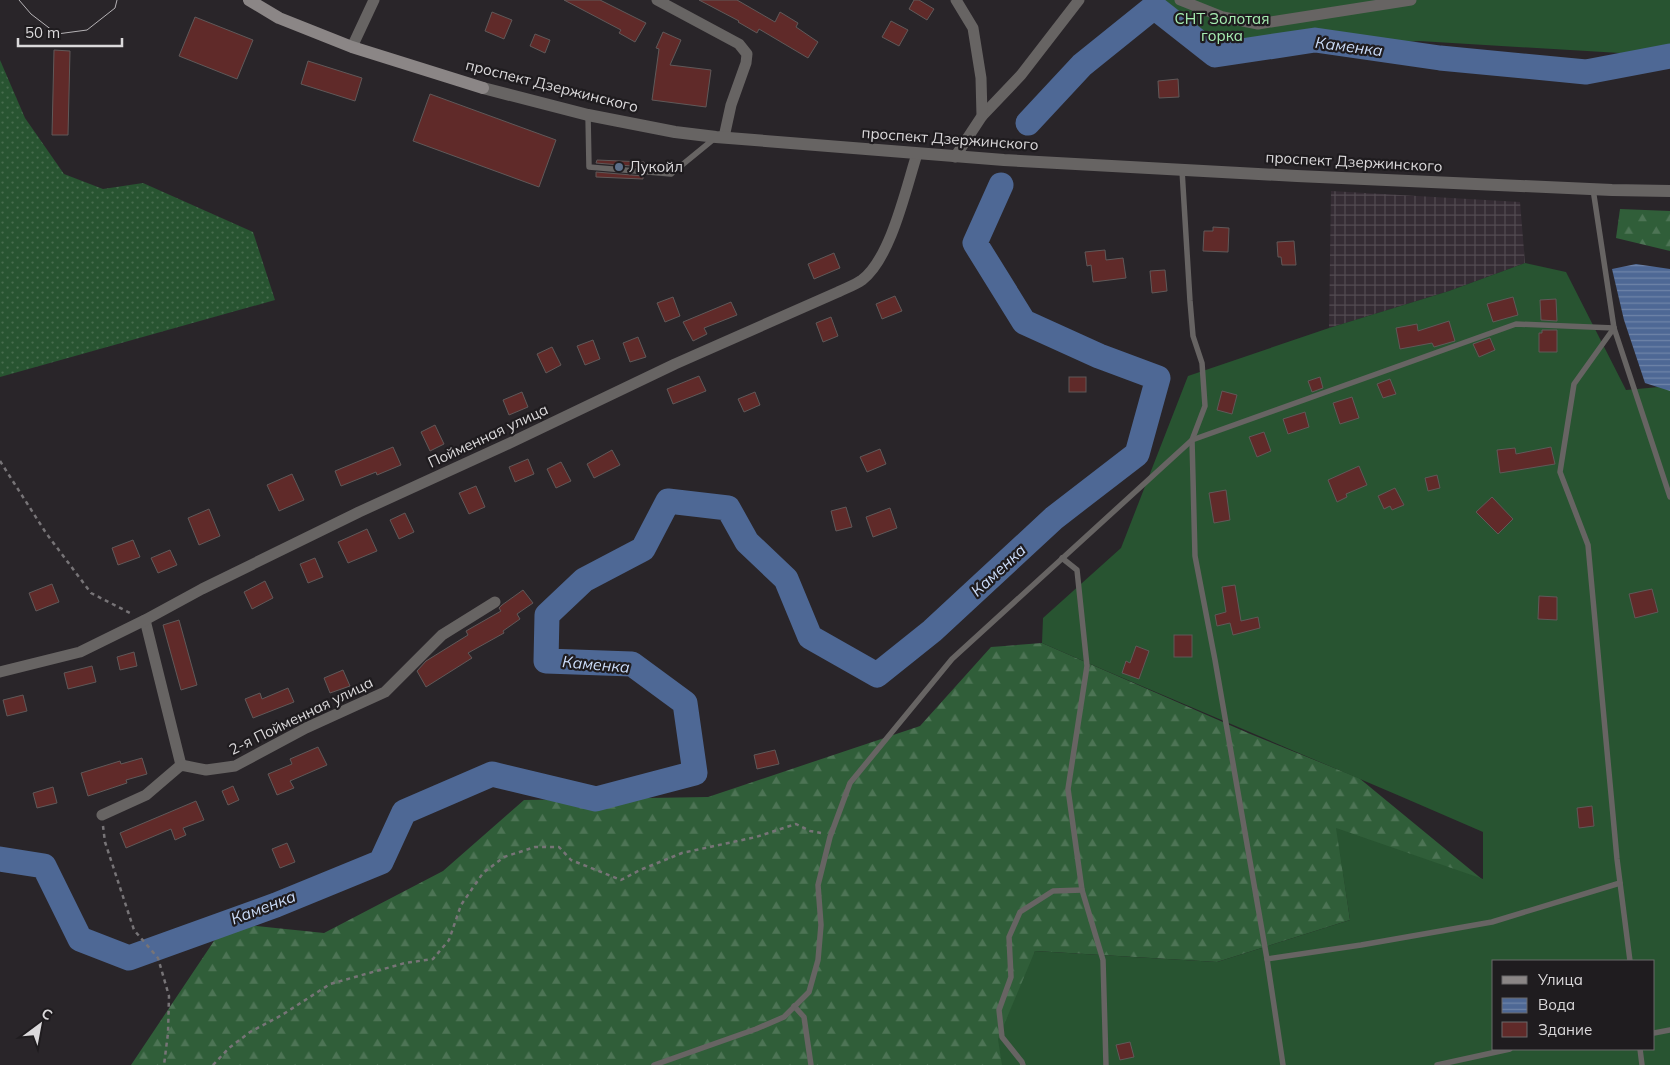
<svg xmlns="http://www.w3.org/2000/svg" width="1670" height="1065" viewBox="0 0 1670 1065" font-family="Mulish,sans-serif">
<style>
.industrial{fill:url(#industrial-grid)}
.grass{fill:url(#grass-dots)}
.forest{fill:url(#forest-firs)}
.garden{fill:#285431;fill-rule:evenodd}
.water{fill:url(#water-rules)}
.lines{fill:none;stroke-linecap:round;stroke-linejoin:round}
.river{stroke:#4e6895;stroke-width:25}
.building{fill:#602a29;stroke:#605959}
.path{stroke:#777477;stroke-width:2.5;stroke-dasharray:4 4;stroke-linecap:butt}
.service{stroke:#676463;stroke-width:5.5}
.minor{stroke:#676463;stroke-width:11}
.tertiary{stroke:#676463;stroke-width:12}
.secondary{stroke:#8b8686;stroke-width:12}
.tram{stroke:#b5b2b5;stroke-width:1}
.service-dot{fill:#5c6f8a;stroke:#1f1c1f;stroke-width:2}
.labels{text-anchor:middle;stroke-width:4.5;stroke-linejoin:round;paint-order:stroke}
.park-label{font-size:15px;fill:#a7eeb2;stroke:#1f1c1f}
.street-label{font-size:15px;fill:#dbd9db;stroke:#1f1c1f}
.poi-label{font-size:15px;fill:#dbd9db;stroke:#1f1c1f;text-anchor:start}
.water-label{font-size:16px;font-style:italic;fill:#cadbf8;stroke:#1f1c1f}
</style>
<defs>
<pattern id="industrial-grid" width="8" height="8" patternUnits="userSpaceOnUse" patternTransform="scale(1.25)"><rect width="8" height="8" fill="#352c34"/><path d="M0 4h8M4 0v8" fill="none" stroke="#524a51"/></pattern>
<pattern id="grass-dots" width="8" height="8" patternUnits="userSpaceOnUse" patternTransform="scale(1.25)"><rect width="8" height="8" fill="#285431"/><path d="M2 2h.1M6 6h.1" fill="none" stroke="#476c4e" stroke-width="1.8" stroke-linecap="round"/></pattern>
<pattern id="forest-firs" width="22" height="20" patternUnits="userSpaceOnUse" patternTransform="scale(1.25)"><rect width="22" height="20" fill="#305e39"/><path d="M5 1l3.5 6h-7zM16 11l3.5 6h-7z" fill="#4d7455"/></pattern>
<pattern id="water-rules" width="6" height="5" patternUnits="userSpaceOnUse" patternTransform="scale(1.25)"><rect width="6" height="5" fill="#4e6895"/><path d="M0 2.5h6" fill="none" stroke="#6f84a8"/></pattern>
</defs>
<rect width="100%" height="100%" fill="#292529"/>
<path class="industrial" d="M1331,191L1520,202L1525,263L1449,291L1329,328Z"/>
<path class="grass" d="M0,60L25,118L64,174L103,189L143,183L253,232L275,300L0,377Z"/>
<g class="forest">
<path d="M1620,209L1670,211V251L1616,238Z"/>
<path d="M1042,643L1248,733L1359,778L1483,880L1337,829L1350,920L1217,962L1035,951L1007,1065H131L226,923L324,933L443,871L524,800L708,797L920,726L991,647Z"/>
</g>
<g class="garden">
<path d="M1150,0H1670V56L1419,41L1211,57Z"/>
<path d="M1525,263L1566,272L1626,390L1670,386V1065H1002L998,1039L1035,951L1217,962L1350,920L1336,828L1483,879V832C1336,768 1189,707 1042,643L1043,618L1121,548L1188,376L1329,328L1449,291ZM1494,961H1654V1049H1494Z"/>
</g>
<path class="water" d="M1636,264L1670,269V391L1645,383L1624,320L1612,269Z"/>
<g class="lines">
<g class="river">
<path d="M1028,123L1082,65L1154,7L1215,55L1315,40L1440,58L1586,72L1670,56"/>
<path d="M0,859L44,866L80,939L129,958L276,905L381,862L404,812L492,774L596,799L695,773L685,703L632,664L546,661L547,615L584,580L643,549L668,501L728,508L747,542L786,579L810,637L877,675L932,631L1054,518L1137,454L1158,378L1099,356L1024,322L975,243L1001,185"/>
</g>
</g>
<g class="building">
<path d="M564,0H600L646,23L635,42L619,33L621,30Z"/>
<path d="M699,0H737L775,22L780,12L798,23L796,27L818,42L808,58L759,29L757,33L738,22L739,21Z"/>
<path d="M914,0H919L934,9L927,20L909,9Z"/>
<path d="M492,12L512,20L504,39L485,31Z"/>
<path d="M195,17L253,40L237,79L179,56Z"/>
<path d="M891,21L908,30L899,46L882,37Z"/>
<path d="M663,32L681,40L670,65L711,70L706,107L652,100L659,49L656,48Z"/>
<path d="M535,34L550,40L545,53L530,46Z"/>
<path d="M54,50L70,51L68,135H52Z"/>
<path d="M308,61L362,78L355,101L301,84Z"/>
<path d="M1178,79L1179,97L1159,98L1158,81Z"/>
<path d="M430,94L556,140L539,187L413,141Z"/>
<path d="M597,160L644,162V167L596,163Z"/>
<path d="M596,172L643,176V179L596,177Z"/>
<path d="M1213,227L1229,228L1228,252L1203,251L1204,231H1213Z"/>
<path d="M1294,241L1296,265H1282L1281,257H1278L1277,242Z"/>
<path d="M1105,250L1106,260L1123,258L1126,278L1093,282L1091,265L1087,266L1085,252Z"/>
<path d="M834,253L840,268L814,279L808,264Z"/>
<path d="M1165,270L1167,291L1152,293L1150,271Z"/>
<path d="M895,296L902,311L882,319L876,304Z"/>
<path d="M673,297L680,316L665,322L657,303Z"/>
<path d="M1513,297L1518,315L1493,322L1487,304Z"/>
<path d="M1556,299L1557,321L1541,320L1540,300Z"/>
<path d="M731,302L737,315L704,328L707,334L693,341L683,322Z"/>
<path d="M831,317L838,336L823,342L816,323Z"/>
<path d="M1449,321L1455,341L1434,347L1432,343L1400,349L1396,328L1417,324L1418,331Z"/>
<path d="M1542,330H1557V352H1539V333H1542Z"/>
<path d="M638,337L646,357L630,362L623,343Z"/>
<path d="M1490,338L1495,350L1479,357L1473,344Z"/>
<path d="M593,340L600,359L585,365L577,346Z"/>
<path d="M552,347L561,365L546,373L537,354Z"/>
<path d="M699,376L706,391L673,404L667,389Z"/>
<rect x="1069" y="377" width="17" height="15"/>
<path d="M1320,377L1323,388L1312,392L1308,381Z"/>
<path d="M1390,379L1396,394L1383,398L1377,384Z"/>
<path d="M1222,391L1237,395L1232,414L1217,410Z"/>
<path d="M522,392L528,407L509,415L503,400Z"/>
<path d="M755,392L760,405L744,412L738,399Z"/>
<path d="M1352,397L1359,418L1340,424L1333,403Z"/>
<path d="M1305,412L1309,427L1288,434L1283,419Z"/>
<path d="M435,425L444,444L430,451L421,432Z"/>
<path d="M1264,432L1271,451L1257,457L1249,437Z"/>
<path d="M393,447L401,465L377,475L376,472L341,486L335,471Z"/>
<path d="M1551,447L1555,464L1500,473L1497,450L1515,448L1516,454Z"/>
<path d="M880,449L886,464L867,472L860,457Z"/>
<path d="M612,450L620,465L594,478L587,464Z"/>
<path d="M528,459L534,474L515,482L509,467Z"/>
<path d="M561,462L571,481L556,488L547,469Z"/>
<path d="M1359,466L1367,485L1346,494L1347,497L1337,502L1328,480Z"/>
<path d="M292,474L304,500L279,511L267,485Z"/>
<path d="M1437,475L1440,488L1428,491L1425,478Z"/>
<path d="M476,486L485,507L469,514L459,493Z"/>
<path d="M1395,488L1404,505L1392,510L1390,506L1384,509L1378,496Z"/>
<path d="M1226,490L1230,520L1214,523L1209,493Z"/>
<path d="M1492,497L1513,519L1498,534L1476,512Z"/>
<path d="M846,507L852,527L836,531L831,511Z"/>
<path d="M890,508L897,528L873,537L866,517Z"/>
<path d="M209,509L220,536L199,545L188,518Z"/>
<path d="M405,513L414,532L399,539L390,520Z"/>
<path d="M367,529L377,551L348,563L338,542Z"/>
<path d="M133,540L140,557L118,565L112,548Z"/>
<path d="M170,550L177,565L158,573L151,558Z"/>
<path d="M315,558L323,577L308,583L300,564Z"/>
<path d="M265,581L273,598L252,609L244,592Z"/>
<path d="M52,584L59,602L36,611L29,593Z"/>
<path d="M1235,585L1241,621L1258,617L1260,628L1233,635L1230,623L1217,626L1215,615L1226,612L1222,587Z"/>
<path d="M1652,589L1658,612L1635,618L1629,594Z"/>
<path d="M523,590L533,603L517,614L520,619L503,631L504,633L468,653L472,658L426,687L417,671L426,661L468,635L466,631L501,611L499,608L502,605Z"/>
<path d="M1539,596L1557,597V620L1538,619Z"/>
<path d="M179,620L197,685L181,690L163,625Z"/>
<rect x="1174" y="635" width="18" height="22"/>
<path d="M1136,646L1149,651L1139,679L1122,673L1126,661L1130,663Z"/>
<path d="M134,652L137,666L120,670L117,657Z"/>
<path d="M92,666L96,682L68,689L64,673Z"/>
<path d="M343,670L350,686L330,693L324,678Z"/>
<path d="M288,688L294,702L253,718L245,699L260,693L262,699Z"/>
<path d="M23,695L27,711L7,716L3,700Z"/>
<path d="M318,747L327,765L290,781L294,788L277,795L268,774L292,764L290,759Z"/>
<path d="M775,750L779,764L757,769L754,755Z"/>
<path d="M142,758L147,774L126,780L127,783L88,796L81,773L120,761L121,764Z"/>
<path d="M233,786L239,800L228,805L222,791Z"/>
<path d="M53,787L57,803L37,808L33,793Z"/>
<path d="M196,801L204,820L183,828L186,835L175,840L171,829L126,848L120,833Z"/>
<path d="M1592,806L1594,826L1579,828L1577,808Z"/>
<path d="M287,843L295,862L280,868L272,849Z"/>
<path d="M1130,1042L1134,1057L1120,1060L1116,1045Z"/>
</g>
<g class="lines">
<g class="path">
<path d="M0,461L46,533L91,593L130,613"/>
<path d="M103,826L105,842L134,930L158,958L169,996L168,1033L164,1065"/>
<path d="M213,1065L229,1048L250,1032L282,1015L330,984L405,963L433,959L449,940L461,905L483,873L504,857L535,847H559L571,860L621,880L640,870L682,853L756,837L796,824L810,831L821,833"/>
</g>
<g class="service">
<path d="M588,115L589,167L671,174L715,138"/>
<path d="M1182,170L1190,301L1193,336L1202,363L1205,406L1192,440L1195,556L1215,660L1267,959L1283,1065"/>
<path d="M1593,189L1614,328L1670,497"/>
<path d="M1614,328L1574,384L1560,472L1588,545L1617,859L1630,961"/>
<path d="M1062,558L1077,570L1087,666L1068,789L1082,890L1103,960L1106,1065"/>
<path d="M1267,959L1361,945L1492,922L1620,883"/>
<path d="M794,1006L804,1017L811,1065"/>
<path d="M1654,1033L1670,1030"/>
<path d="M1640,1049L1642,1065"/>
<path d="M654,1065L756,1029L784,1017L809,992L818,960L821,925L818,885L830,837L850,783L952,659L1192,440L1516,324L1614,328"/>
<path d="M1023,1065L1022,1062L1002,1037L999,1010L1011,977L1009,937L1020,912L1053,891L1082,890"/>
<path d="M1437,1065L1510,1049"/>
</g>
<g class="minor">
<path d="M657,0L739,44L747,54L746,63L731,105L724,137"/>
<path d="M1180,0L1223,17L1258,24L1411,0"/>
<path d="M352,47L374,0"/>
<path d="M982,116L1021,75L1079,0"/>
<path d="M955,157L982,116L981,78L973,28L956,0"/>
<path d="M145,620L181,765"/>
<path d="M0,672L80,652L145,620L202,589L359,512L512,442L675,364L838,292C846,288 855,285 862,280C891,258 906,188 917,154"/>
<path d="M102,815L146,795L181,765L206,770L235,766L306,728L385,692L442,635L495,602"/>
</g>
<path class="tertiary" d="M483,88L588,115L675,132L716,137L1004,160L1297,176L1612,190L1670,191"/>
<path class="secondary" d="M249,0L279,18L352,47L483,88"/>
<path class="tram" d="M19,0L31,14L57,34L87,30L115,8L117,0"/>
</g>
<circle class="service-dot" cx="619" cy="167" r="5"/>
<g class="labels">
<g class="park-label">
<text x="1222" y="24">СНТ Золотая<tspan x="1222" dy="17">горка</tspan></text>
</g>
<g class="street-label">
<text transform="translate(552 86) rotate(14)" y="5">проспект Дзержинского</text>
<text transform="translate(950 139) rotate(4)" y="5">проспект Дзержинского</text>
<text transform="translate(1354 162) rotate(3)" y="5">проспект Дзержинского</text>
<text transform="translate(488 436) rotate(-25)" y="5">Пойменная улица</text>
<text transform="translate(301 716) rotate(-26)" y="5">2-я Пойменная улица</text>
</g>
<g class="poi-label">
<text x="629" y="172">Лукойл</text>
</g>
<g class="water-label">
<text transform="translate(1349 46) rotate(7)" y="6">Каменка</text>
<text transform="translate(998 570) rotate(-43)" y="6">Каменка</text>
<text transform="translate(596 664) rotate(5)" y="6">Каменка</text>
<text transform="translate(263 907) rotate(-21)" y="6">Каменка</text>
</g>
</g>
<rect x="1492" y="960" width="162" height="90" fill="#1f1c1f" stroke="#6a686a"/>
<rect x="1502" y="976" width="25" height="8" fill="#8b8686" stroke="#6a686a"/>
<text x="1538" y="985" font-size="15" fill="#dbd9db">Улица</text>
<rect x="1502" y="998" width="25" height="15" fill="url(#water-rules)" stroke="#6a686a"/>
<text x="1538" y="1010" font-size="15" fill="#dbd9db">Вода</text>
<rect x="1502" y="1022" width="25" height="15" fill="#602a29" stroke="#6a686a"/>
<text x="1538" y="1035" font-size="15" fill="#dbd9db">Здание</text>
<g transform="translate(40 1025) rotate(32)" stroke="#1f1c1f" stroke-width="4" paint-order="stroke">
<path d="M0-4L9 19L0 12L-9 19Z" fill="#dbd9db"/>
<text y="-8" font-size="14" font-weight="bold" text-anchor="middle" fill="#dbd9db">С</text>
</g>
<path d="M18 38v8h104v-8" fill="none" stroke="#dbd9db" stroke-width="2.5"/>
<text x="25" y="38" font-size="15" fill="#dbd9db" stroke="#1f1c1f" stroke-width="4" paint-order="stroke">50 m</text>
</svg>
